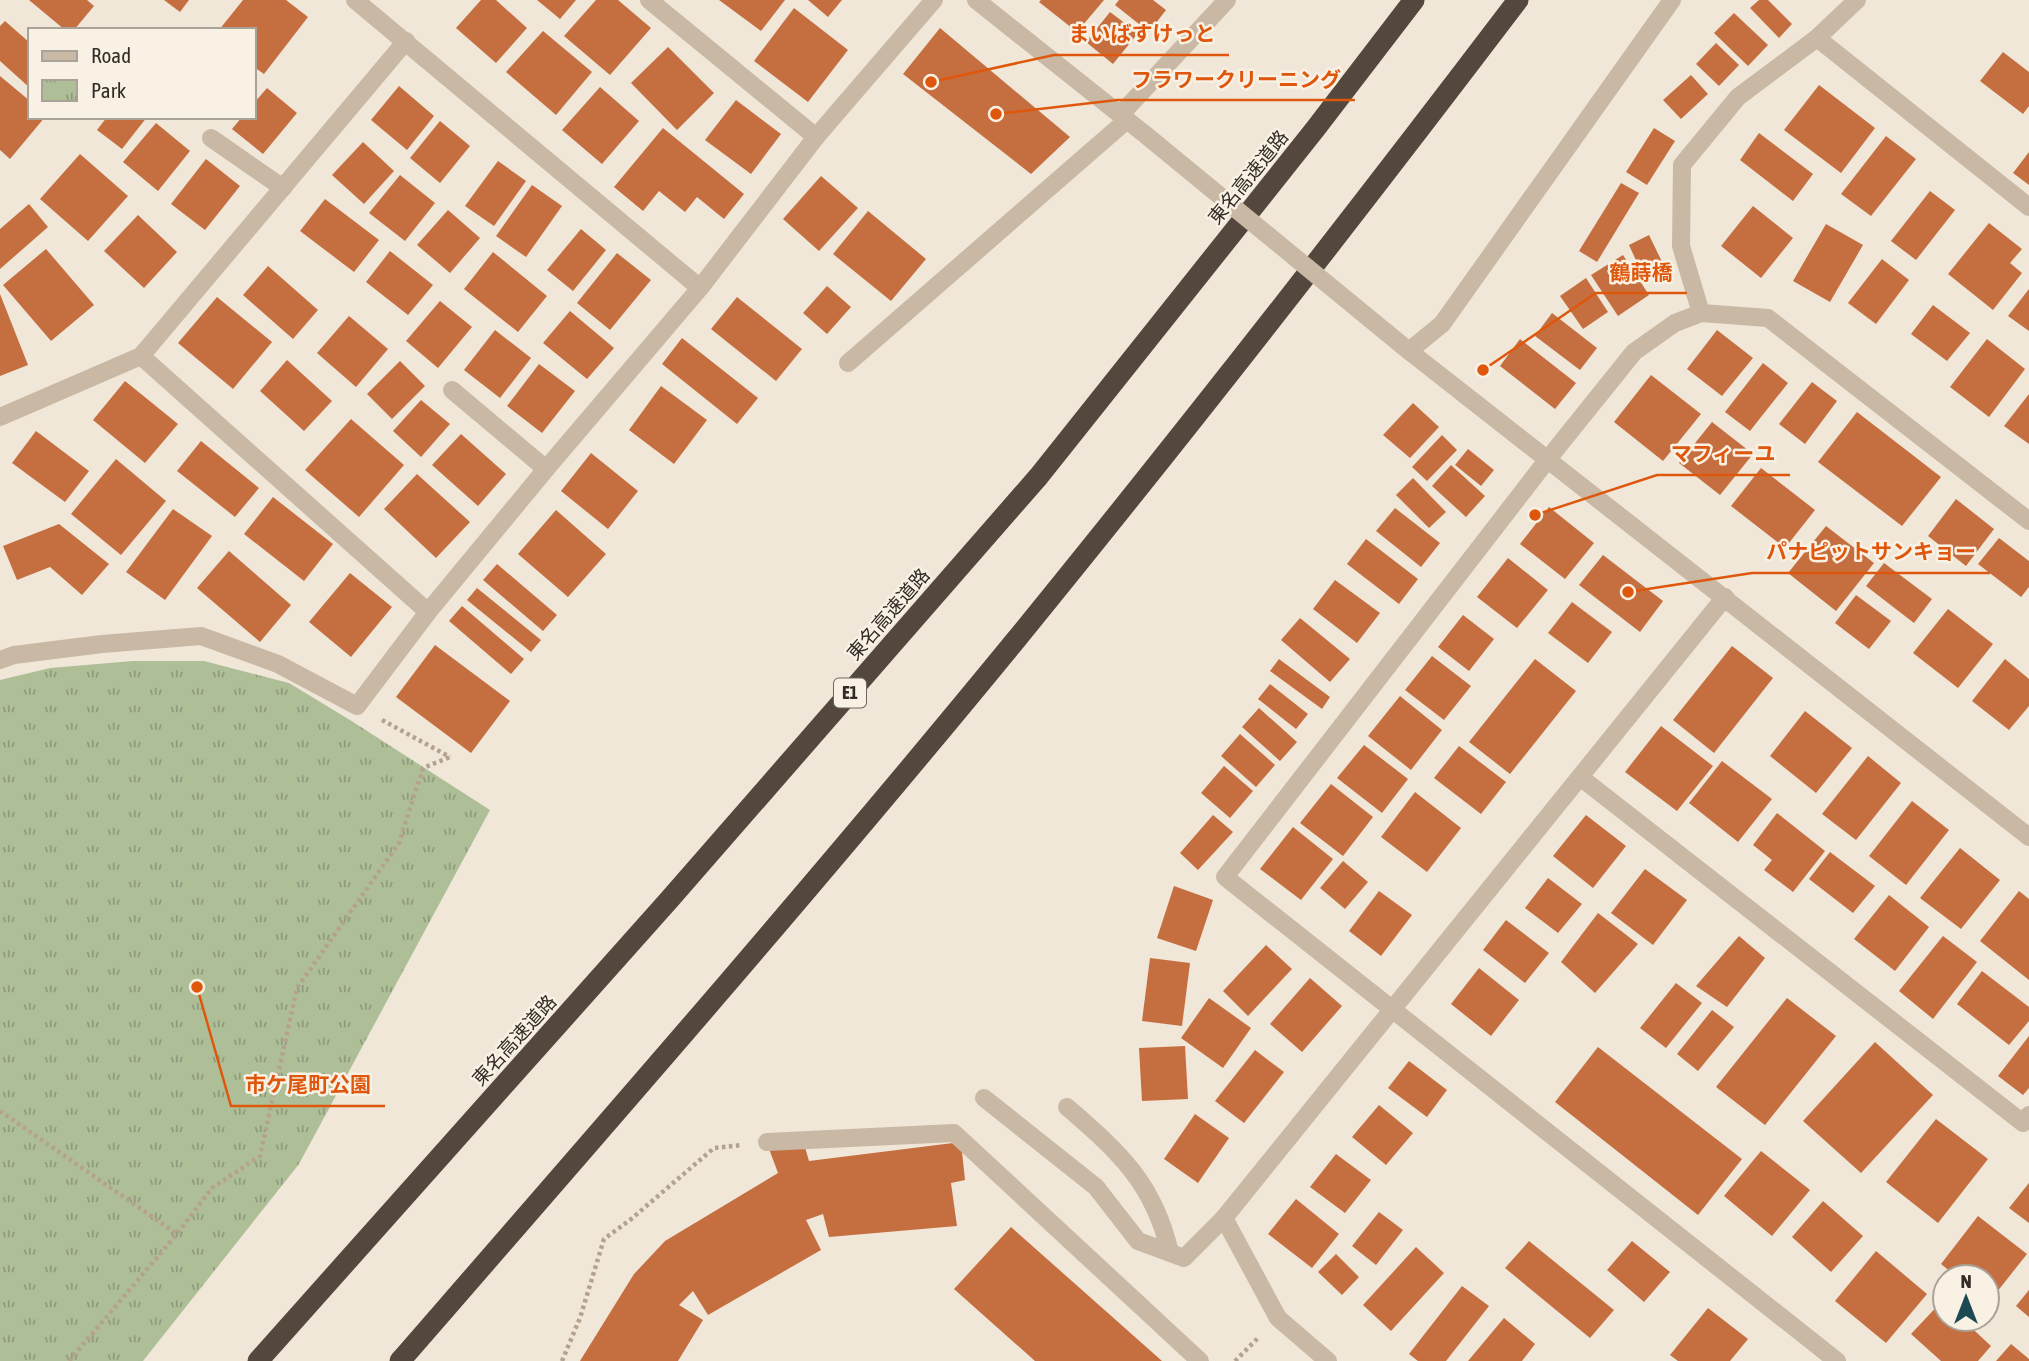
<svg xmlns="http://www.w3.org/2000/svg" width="2029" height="1361" viewBox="0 0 2029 1361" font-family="'Asap Condensed','Noto Sans JP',sans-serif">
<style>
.park{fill:url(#park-tufts)}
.building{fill:#c56f41}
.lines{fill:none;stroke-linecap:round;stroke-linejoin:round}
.path{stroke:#b4a28e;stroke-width:4.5;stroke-dasharray:3.5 3.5;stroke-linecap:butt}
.minor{stroke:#c8b8a4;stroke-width:18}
.highway{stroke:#54473d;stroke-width:21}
.minor-bridge{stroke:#c8b8a4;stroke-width:18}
.labels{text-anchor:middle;stroke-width:5;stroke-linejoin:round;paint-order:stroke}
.shield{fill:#f8f1e4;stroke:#6e665f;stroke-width:2}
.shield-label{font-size:18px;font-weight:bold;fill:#332b26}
.street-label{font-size:19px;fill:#332b26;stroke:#f8f1e4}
.leader{fill:none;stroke:#df570d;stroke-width:2.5}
.callout-dot{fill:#df570d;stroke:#f8f1e4;stroke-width:2.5}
.callout-label{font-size:21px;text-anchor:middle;font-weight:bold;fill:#df570d;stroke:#f8f1e4;stroke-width:5;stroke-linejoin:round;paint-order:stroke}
</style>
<defs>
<pattern id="park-tufts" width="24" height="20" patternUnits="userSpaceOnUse" patternTransform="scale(1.75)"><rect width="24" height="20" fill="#aebf98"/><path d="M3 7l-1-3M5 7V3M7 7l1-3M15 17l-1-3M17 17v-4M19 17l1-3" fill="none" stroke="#8e9b7c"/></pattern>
</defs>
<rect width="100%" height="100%" fill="#f0e7d8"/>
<path class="park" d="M133,661H204L289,683L350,720L490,810L299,1164L143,1361H0V680L50,668Z"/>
<g class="building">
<path d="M29,0H87L94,6L74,30H65Z"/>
<path d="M164,0H189L180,12Z"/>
<path d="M243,0H286L308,17L264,74L254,67V30H219Z"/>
<path d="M481,0H496L527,28L496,63L456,28Z"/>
<path d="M537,0H576L560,19Z"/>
<path d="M596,0H618L651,28L610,75L564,36Z"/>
<path d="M719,0H785L761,31Z"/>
<path d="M808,0H842L828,17Z"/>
<path d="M1041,0H1104L1077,32L1039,2Z"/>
<path d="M1119,0H1153L1166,10L1149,32L1115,5Z"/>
<path d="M1759,0H1768L1792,24L1779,38L1750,8Z"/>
<path d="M794,8L848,50L808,102L754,61Z"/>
<path d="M1110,12L1138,33L1113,64L1086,42Z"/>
<path d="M1734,13L1768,45L1748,66L1714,33Z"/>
<path d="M5,21L30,43V88L0,61V26Z"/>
<path d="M940,28L1070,137L1031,174L903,74Z"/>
<path d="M543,31L592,72L556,115L506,72Z"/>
<path d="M1716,43L1739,65L1719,86L1696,64Z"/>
<path d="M668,47L714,93L677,130L631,83Z"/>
<path d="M2003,52L2029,72V106L2023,114L1980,81Z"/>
<path d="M1691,75L1708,94L1681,119L1663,100Z"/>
<path d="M0,76L30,101V117H45L10,159L0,150Z"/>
<path d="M1819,85L1875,128L1841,173L1784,130Z"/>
<path d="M399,86L434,116L407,150L371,120Z"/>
<path d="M600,87L639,121L602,164L562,130Z"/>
<path d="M267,88L297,113L263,154L232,129L242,117H254V103Z"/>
<path d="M736,100L781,134L751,174L705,140Z"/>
<path d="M107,117H147L122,149L97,130Z"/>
<path d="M440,121L470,146L440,183L410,158Z"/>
<path d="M156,123L190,151L158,191L123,162Z"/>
<path d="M663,128L744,194L724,219L697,197L685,212L659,191L643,211L614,187Z"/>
<path d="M1654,128L1675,141L1647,185L1626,172Z"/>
<path d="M1759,133L1813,174L1793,201L1740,160Z"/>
<path d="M1886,136L1916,159L1871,216L1841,194Z"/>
<path d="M363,142L394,171L364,204L332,175Z"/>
<path d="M2029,152V185L2013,173Z"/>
<path d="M80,154L128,196L88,241L40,199Z"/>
<path d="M206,159L240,186L205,230L171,204Z"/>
<path d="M498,161L526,181L494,226L465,206Z"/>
<path d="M400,175L435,203L405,241L369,213Z"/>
<path d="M821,176L858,208L819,251L783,219Z"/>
<path d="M1621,183L1639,193L1597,262L1579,251Z"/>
<path d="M532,185L562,206L526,257L496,236Z"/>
<path d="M1930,191L1955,210L1916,260L1891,241Z"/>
<path d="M325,199L379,240L354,272L300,231Z"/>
<path d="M29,204L48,227L0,269V229Z"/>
<path d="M1753,206L1793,238L1761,278L1721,246Z"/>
<path d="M448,210L480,238L450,273L417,245Z"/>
<path d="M868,211L926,259L891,301L833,254Z"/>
<path d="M138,215L177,252L144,288L104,251Z"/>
<path d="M1989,223L2022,249L2010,263L2022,273L1993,310L1948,274Z"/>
<path d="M1826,224L1863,245L1830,302L1793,281Z"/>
<path d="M581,229L606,250L573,291L547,270Z"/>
<path d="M1649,235L1666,270L1645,280L1629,245Z"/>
<path d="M46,249L94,305L51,341L3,285Z"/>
<path d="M390,251L433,285L408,315L366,282Z"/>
<path d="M493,252L547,296L518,332L464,289Z"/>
<path d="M617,253L651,280L610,330L577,303Z"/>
<path d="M1623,255L1649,295L1618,316L1591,275Z"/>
<path d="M1882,259L1909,280L1876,324L1848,303Z"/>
<path d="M268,266L318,310L293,339L243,295Z"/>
<path d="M1586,278L1608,312L1583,329L1560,296Z"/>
<path d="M827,286L851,307L827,334L803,313Z"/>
<path d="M2029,289V331L2008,316Z"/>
<path d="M0,294L28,365L0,376Z"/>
<path d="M217,297L272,342L233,389L178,343Z"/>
<path d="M737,297L802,349L776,381L711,329Z"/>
<path d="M440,301L472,327L438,368L406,341Z"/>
<path d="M1933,305L1970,333L1947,361L1911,334Z"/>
<path d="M570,311L614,348L587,379L543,343Z"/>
<path d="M1552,313L1597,348L1580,370L1535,336Z"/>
<path d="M349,316L388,349L356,387L317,353Z"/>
<path d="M495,330L531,358L500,398L464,370Z"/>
<path d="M1717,330L1753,358L1722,396L1687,369Z"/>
<path d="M682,338L758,398L737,424L662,364Z"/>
<path d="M1520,339L1576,383L1555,409L1500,366Z"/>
<path d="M1987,339L2025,369L1989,417L1950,387Z"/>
<path d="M287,360L332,401L304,431L260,391Z"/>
<path d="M400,361L425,386L392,419L367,394Z"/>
<path d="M1763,363L1788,383L1750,431L1725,412Z"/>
<path d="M539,364L575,391L542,433L507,406Z"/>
<path d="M1651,375L1701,414L1663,461L1614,422Z"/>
<path d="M125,381L178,424L145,463L93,420Z"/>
<path d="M1812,382L1837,401L1805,444L1779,424Z"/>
<path d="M661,386L707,420L674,464L629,430Z"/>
<path d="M2029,394V444L2004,426Z"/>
<path d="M421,400L450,424L421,457L393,431Z"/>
<path d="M1413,403L1439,427L1410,458L1383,435Z"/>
<path d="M1857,412L1941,477L1902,526L1818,462Z"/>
<path d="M351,419L404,465L359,517L305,470Z"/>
<path d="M1712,422L1753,454L1720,495L1679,463Z"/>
<path d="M36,431L89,471L65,502L12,463Z"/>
<path d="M461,434L506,474L478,506L432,465Z"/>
<path d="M1442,435L1457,450L1427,481L1412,467Z"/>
<path d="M201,441L259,488L235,517L177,471Z"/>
<path d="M1468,449L1494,470L1481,486L1455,465Z"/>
<path d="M591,453L638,491L608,529L561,491Z"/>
<path d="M116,459L166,501L121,555L71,514Z"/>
<path d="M1451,465L1485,496L1466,517L1432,486Z"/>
<path d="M1761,468L1815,510L1785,548L1731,506Z"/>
<path d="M417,474L470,522L436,558L384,509Z"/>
<path d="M1413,478L1446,512L1429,528L1396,495Z"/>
<path d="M273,497L333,544L304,581L244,534Z"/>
<path d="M1956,499L1994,529L1966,566L1928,536Z"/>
<path d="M1549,507L1594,543L1565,579L1520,544Z"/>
<path d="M1395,508L1440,543L1421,567L1376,531Z"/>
<path d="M173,509L212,536L165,600L126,572Z"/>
<path d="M556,510L606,554L568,597L518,554Z"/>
<path d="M59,524L109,564L82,595L50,567L17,580L3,546Z"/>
<path d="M1826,526L1874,563L1836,611L1788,573Z"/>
<path d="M1999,538L2029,561V587L2021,597L1978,564Z"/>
<path d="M1366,539L1418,579L1399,604L1347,564Z"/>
<path d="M229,551L291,605L260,642L197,588Z"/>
<path d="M1603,555L1663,601L1640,632L1579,585Z"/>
<path d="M1508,558L1548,590L1517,628L1477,597Z"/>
<path d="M1884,563L1932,599L1914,623L1866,586Z"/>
<path d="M497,564L557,615L543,631L483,580Z"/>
<path d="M350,573L392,607L351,657L309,622Z"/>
<path d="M1335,580L1380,613L1357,643L1313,609Z"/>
<path d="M477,588L541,640L531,652L467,600Z"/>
<path d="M1856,595L1891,621L1869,649L1835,623Z"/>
<path d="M1572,602L1612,632L1588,663L1548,633Z"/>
<path d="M462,606L524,659L511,674L449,621Z"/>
<path d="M1948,609L1993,644L1958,688L1913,653Z"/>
<path d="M1463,615L1494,639L1469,671L1438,647Z"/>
<path d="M1300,618L1350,659L1330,682L1281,640Z"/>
<path d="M435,645L510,701L471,753L396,697Z"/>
<path d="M1732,646L1773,678L1714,753L1673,720Z"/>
<path d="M1432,656L1471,686L1444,720L1405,690Z"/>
<path d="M1279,659L1330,697L1322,709L1270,671Z"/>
<path d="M1535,659L1576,691L1510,774L1469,742Z"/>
<path d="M2005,659L2029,679V706L2009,730L1972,701Z"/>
<path d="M1270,684L1308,714L1296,729L1258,699Z"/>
<path d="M1400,696L1442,730L1411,770L1368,736Z"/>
<path d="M1259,708L1297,742L1280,761L1242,727Z"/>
<path d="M1805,711L1852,748L1816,793L1770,756Z"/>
<path d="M1661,726L1713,766L1677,811L1625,772Z"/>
<path d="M1240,734L1275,765L1256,787L1221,756Z"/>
<path d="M1364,745L1408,779L1382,813L1337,778Z"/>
<path d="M1459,746L1506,782L1481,814L1434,778Z"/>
<path d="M1868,756L1901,783L1856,840L1822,814Z"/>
<path d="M1722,761L1772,799L1738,842L1689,803Z"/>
<path d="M1224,766L1253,791L1230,818L1201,793Z"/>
<path d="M1331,784L1373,817L1343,856L1300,823Z"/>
<path d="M1415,792L1461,828L1427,872L1381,837Z"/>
<path d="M1912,801L1949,830L1906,885L1869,856Z"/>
<path d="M1777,813L1825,851L1793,892L1764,870L1772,860L1753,845Z"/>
<path d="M1213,815L1233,832L1198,870L1180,853Z"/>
<path d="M1586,815L1626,846L1593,888L1553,856Z"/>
<path d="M1293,827L1333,859L1301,900L1260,869Z"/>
<path d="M1960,848L2000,880L1961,929L1920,898Z"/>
<path d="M1830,852L1875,886L1853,913L1809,879Z"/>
<path d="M1343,861L1368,882L1345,909L1320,888Z"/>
<path d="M1645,869L1687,900L1653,945L1611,913Z"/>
<path d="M1548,878L1582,904L1558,933L1525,908Z"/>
<path d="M1174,886L1213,900L1196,951L1157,938Z"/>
<path d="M1379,891L1412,915L1381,956L1349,931Z"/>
<path d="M2019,891L2029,899V980L1980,941Z"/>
<path d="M1889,895L1929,927L1895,971L1854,939Z"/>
<path d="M1598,913L1638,944L1595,993L1561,962Z"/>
<path d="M1506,920L1549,953L1525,983L1483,950Z"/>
<path d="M1739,936L1765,958L1727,1007L1696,986Z"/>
<path d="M1943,936L1977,962L1933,1019L1899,991Z"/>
<path d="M1266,945L1292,969L1248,1016L1223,991Z"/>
<path d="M1150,958L1190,963L1182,1026L1142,1021Z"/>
<path d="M1479,968L1519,1000L1491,1036L1451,1004Z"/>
<path d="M1982,971L2029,1007V1021L2009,1045L1957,1004Z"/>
<path d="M1310,978L1342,1006L1302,1052L1270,1024Z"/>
<path d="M1676,983L1702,1003L1666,1048L1640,1028Z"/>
<path d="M1209,998L1251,1028L1223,1068L1181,1038Z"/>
<path d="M1787,998L1836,1036L1765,1125L1716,1087Z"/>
<path d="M1712,1010L1734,1027L1698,1071L1677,1054Z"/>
<path d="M2029,1036V1088L2023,1095L1998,1076Z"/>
<path d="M1875,1042L1933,1095L1861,1173L1803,1121Z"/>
<path d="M1185,1046L1188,1099L1142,1101L1139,1048Z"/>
<path d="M1598,1047L1742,1159L1698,1215L1555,1102Z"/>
<path d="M1255,1050L1284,1072L1244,1123L1215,1101Z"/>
<path d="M1409,1061L1447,1090L1427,1117L1388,1088Z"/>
<path d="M1379,1105L1413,1133L1386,1165L1352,1137Z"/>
<path d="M1195,1114L1229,1138L1198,1183L1164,1159Z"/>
<path d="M1936,1119L1988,1159L1938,1223L1886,1182Z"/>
<path d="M802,1137L809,1161L961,1142L965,1180L951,1183L957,1226L829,1237L823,1214L806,1220L821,1250L708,1315L693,1291L679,1305L703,1320L678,1361H580L634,1274L665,1241L778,1173L768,1146Z"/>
<path d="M1761,1151L1810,1190L1772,1236L1724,1196Z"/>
<path d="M1336,1154L1371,1180L1345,1213L1310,1187Z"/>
<path d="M2029,1183V1223L2009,1208Z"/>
<path d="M1296,1199L1339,1234L1312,1268L1268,1234Z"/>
<path d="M1823,1201L1863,1236L1831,1272L1792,1237Z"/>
<path d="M1379,1212L1403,1230L1376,1265L1352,1246Z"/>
<path d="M1978,1216L2027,1254L1989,1302L1987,1277H1957L1941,1264Z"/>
<path d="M1011,1227L1162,1361H1035L954,1289Z"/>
<path d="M1529,1241L1614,1310L1590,1338L1505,1268Z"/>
<path d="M1632,1241L1670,1272L1644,1302L1607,1270Z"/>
<path d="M1416,1247L1444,1273L1391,1331L1363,1305Z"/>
<path d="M1876,1251L1927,1294L1886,1343L1835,1301Z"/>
<path d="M1336,1254L1359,1277L1342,1295L1318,1272Z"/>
<path d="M1462,1286L1489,1306L1446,1361H1418L1409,1354Z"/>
<path d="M2029,1290V1317L2016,1306Z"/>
<path d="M1942,1301L1945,1304V1319H1962L1991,1346L1978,1361H1941L1911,1334Z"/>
<path d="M1708,1308L1748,1339L1730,1361H1678L1670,1355Z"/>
<path d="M1504,1318L1535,1344L1522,1361H1468Z"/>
<path d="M2011,1344L2029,1359V1361H1996Z"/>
</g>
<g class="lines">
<g class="path">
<path d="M382,720L450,757"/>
<path d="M0,1111L177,1234"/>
<path d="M69,1361L177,1234L212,1188L260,1156L297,988L399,843L423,768L450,757"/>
<path d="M562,1361L580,1318L604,1239L630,1220L714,1148L742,1145"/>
<path d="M1235,1361L1259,1337"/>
</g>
<g class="minor">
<path d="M355,0L700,288"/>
<path d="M649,0L816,137"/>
<path d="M976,0L1147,136"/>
<path d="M1672,0L1442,324L1409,351L2029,837"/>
<path d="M1817,38L1857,0"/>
<path d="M1121,114L1227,0"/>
<path d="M211,138L283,188"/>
<path d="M1701,313L1681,246L1682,165L1738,97L1817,38L2029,207"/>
<path d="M141,356L428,612"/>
<path d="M848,363L1127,120"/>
<path d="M452,390L546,469"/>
<path d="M0,417L141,356L406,41"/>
<path d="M0,660L14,655L102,644L201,636L278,664L357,706L428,612L546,469L700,288L816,137L934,0"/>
<path d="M1580,777L2023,1123L2029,1115"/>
<path d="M984,1098L1096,1187L1138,1241L1184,1258L1224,1218"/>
<path d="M1067,1107C1119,1152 1154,1183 1170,1253"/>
<path d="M767,1142L954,1133L1200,1361"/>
<path d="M1328,1361L1278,1318L1224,1218L1725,597"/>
<path d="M1837,1361L1225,877L1548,459L1634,352L1675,323L1701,313L1768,318L2029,521"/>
</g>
<g class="highway">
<path d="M258,1361L669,900L1039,476L1316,128L1414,0"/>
<path d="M400,1361C607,1123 815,885 1015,641C1187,430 1354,216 1518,0"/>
</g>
<path class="minor-bridge" d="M1147,136L1409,351"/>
</g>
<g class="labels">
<rect class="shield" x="834" y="678.5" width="32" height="29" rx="5"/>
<g class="shield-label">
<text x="850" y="699">E1</text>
</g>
<g class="street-label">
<text transform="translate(1248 177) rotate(-51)" y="7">東名高速道路</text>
<text transform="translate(888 614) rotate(-49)" y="7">東名高速道路</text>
<text transform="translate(514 1040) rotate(-48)" y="7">東名高速道路</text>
</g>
</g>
<path class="leader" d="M931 82L1054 55H1229M996 114L1117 100H1355M1483 370L1596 293H1687M1535 515L1657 475H1790M1628 592L1752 573H1990M197 987L231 1106H385"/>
<g class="callout-dot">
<circle cx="931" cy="82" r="7"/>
<circle cx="996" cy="114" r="7"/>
<circle cx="1483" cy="370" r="7"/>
<circle cx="1535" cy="515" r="7"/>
<circle cx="1628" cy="592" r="7"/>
<circle cx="197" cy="987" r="7"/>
</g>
<g class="callout-label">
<text x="1142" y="41">まいばすけっと</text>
<text x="1236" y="87">フラワークリーニング</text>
<text x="1641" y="280">鶴蒔橋</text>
<text x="1723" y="461">マフィーユ</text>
<text x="1871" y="559">パナピットサンキョー</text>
<text x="308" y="1092">市ケ尾町公園</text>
</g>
<rect x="28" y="28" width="228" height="91" fill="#f8f1e4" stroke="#a9a298" stroke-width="2"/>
<rect x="42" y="51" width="35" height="10" fill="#c8b8a4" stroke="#a9a298" stroke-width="2"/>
<text x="91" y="63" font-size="21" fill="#332b26">Road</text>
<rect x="42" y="80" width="35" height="21" fill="url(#park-tufts)" stroke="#a9a298" stroke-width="2"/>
<text x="91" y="98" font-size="21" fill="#332b26">Park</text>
<g transform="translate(1966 1298)"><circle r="33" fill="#f8f1e4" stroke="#a9a298" stroke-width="2"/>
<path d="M0-5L12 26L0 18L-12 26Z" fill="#1c4a54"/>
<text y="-10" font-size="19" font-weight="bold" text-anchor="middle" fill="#332b26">N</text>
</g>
</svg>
